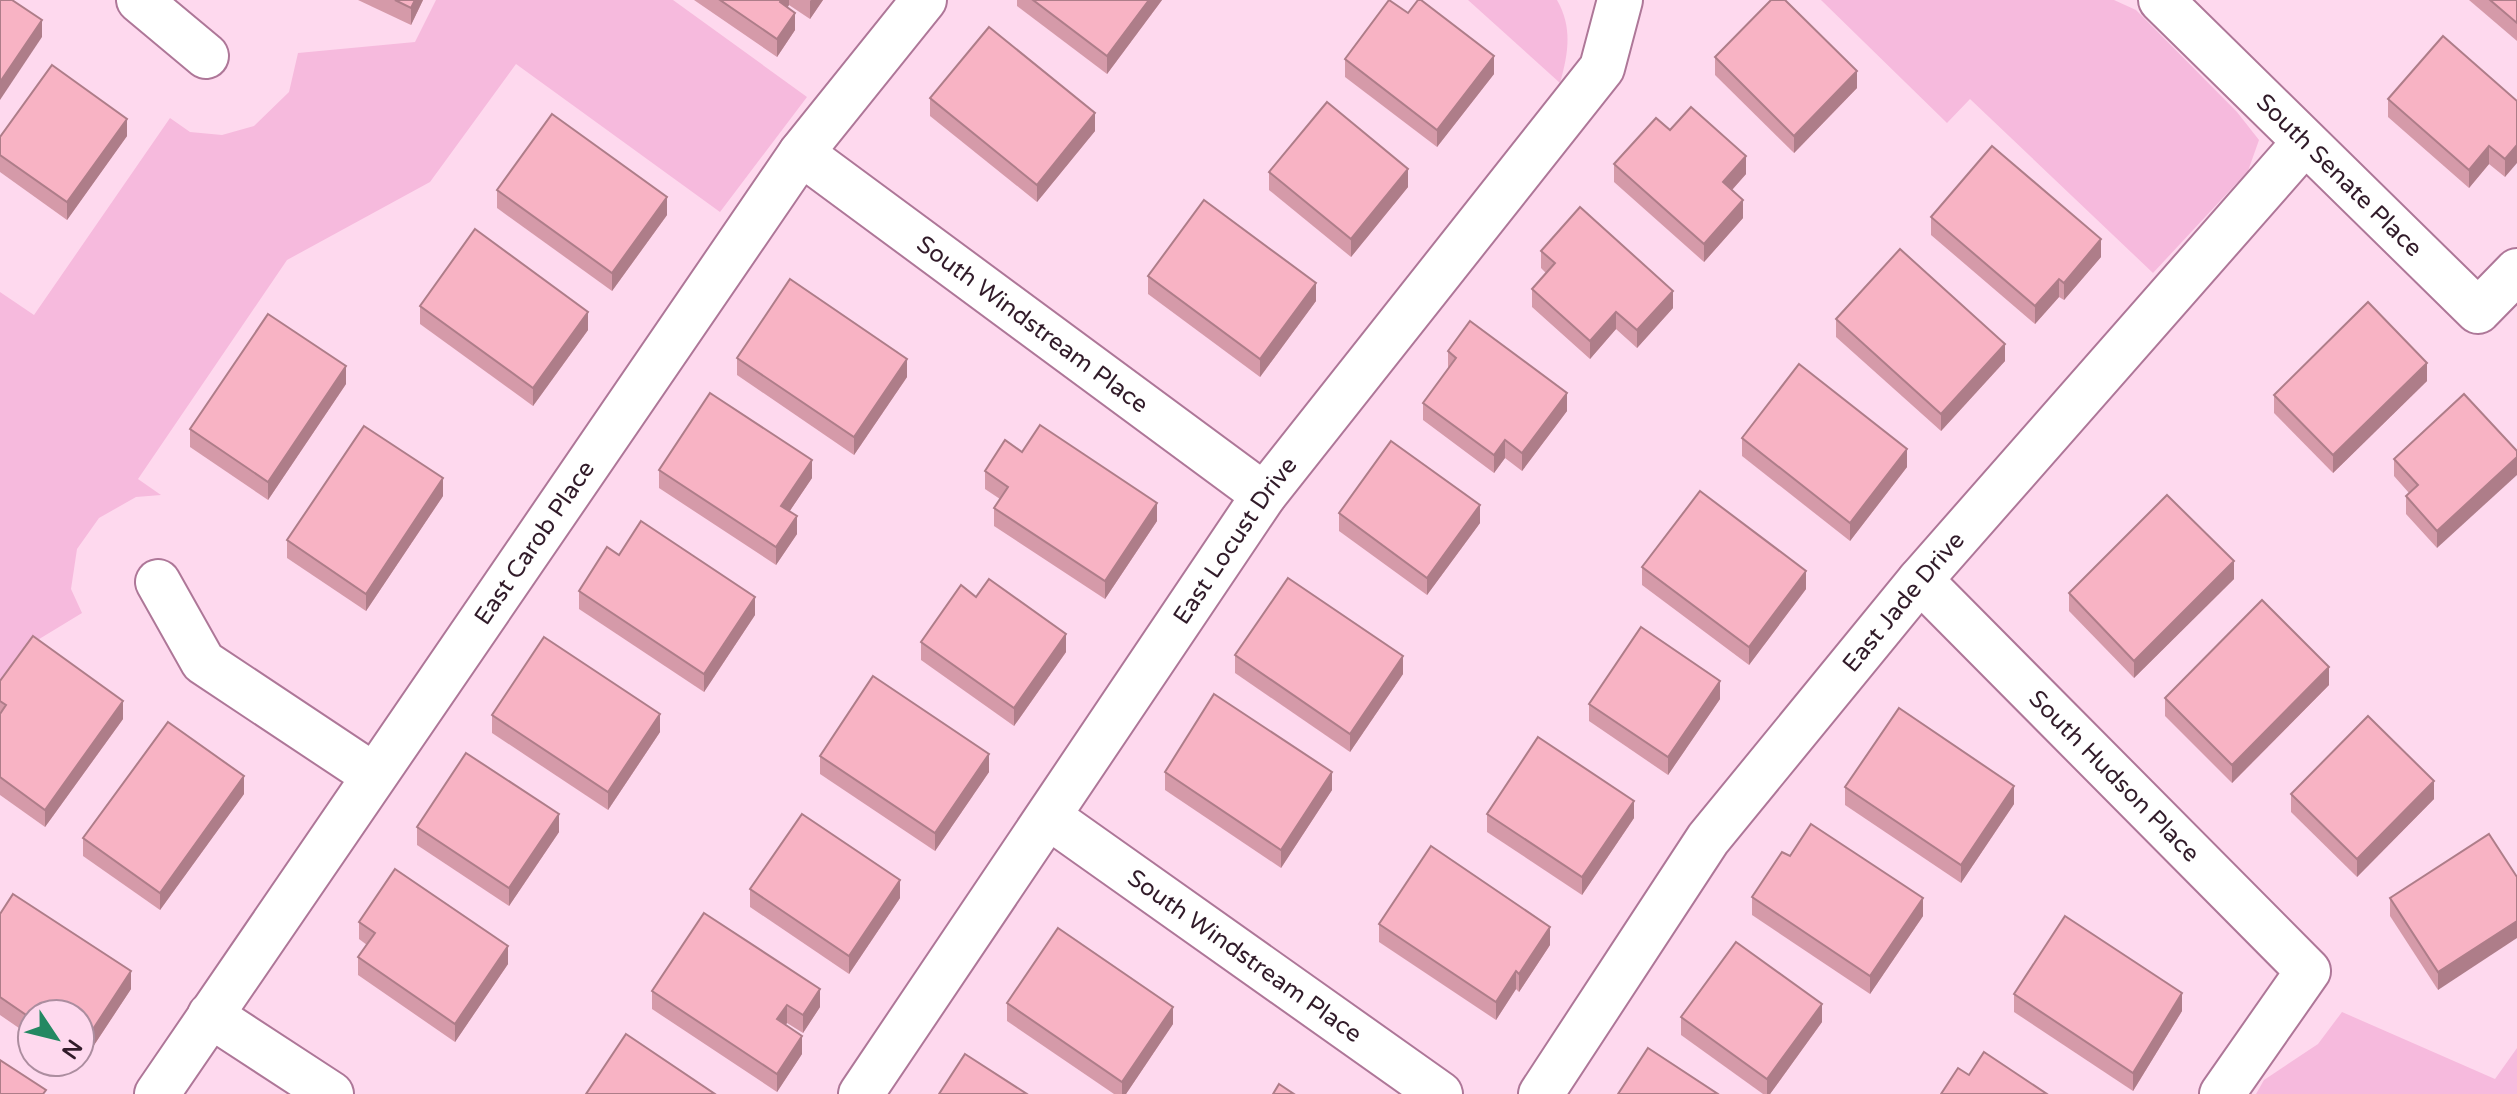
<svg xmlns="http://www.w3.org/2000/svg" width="2517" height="1094" viewBox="0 0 2517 1094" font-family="'Varela Round',sans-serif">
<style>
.green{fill:#f6badd}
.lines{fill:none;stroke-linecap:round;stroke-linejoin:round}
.minor-casing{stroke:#ae7798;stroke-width:48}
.minor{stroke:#fff;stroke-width:44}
.wall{fill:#d59aa9}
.shaded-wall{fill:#ae7d89}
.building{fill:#f8b3c4;stroke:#ae7d89;stroke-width:2}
.labels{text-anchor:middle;stroke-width:6;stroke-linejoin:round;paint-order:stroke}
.street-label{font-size:24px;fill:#311b29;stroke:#fed9ee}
</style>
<rect width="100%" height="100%" fill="#fed9ee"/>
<g class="green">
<path d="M436,0H673L807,97L720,212L516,64L430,182L287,260L138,479L161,495L136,497L99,518L77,549L71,589L82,613L31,644L0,690V292L34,315L170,118L190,132L222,135L254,126L289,92L298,53L415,42Z"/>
<path d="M1468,0H1557C1573,28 1568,54 1560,83Z"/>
<path d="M1821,0H2114L2136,10L2237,112L2259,140L2248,171L2153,273L1970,99L1947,123Z"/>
<path d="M2342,1012L2495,1079L2517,1048V1094H2256L2264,1080L2318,1044Z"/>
</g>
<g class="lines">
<g class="minor-casing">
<g id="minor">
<path d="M139,0L206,56"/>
<path id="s1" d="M2161,0L2478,311L2517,271"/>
<path id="s2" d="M801,153L1264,495"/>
<path id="s3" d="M1920,580L2308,971L2222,1094"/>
<path d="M158,582L203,662L373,775"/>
<path id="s4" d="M1049,817L1440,1094"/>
<path d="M210,1015L331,1094"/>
<path id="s5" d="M157,1094L801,153L924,0"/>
<path id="s6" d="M861,1094L1264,495L1602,68L1620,0"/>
<path id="s7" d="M1541,1094L1708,839L1920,580L2305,142"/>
</g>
</g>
<use href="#minor" class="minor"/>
</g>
<g class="wall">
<path d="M358,0H423L411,25Z"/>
<path d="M694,0H823L810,19L789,5L787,7L795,30L777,57Z"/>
<path d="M1017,0H1162L1107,74L1017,6Z"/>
<path d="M2469,0H2517V41Z"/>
<path d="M1408,13L1494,74L1437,147L1345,77V59Z"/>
<path d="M1715,57L1857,88L1794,153L1715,75Z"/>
<path d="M930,98L1095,131L1037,202L930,116Z"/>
<path d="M2388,99L2517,101L2505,177L2489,164L2469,188L2388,117Z"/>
<path d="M1670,130L1746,174L1732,190L1743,218L1704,262L1614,182V164Z"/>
<path d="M127,136L67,220L0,172V137Z"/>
<path d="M1269,172L1408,187L1351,257L1269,190Z"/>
<path d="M497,190L667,215L612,291L497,208Z"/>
<path d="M1931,217L2101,257L2064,300L2059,297L2035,324L1931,235Z"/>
<path d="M1541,251L1673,308L1637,348L1616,329L1590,359L1532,307V289L1546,273L1541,268Z"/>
<path d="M1148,276L1316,301L1260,377L1148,294Z"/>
<path d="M420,306L588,330L533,406L420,324Z"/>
<path d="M1836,319L2005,361L1941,431L1836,337Z"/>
<path d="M1448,351L1567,411L1522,471L1505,458L1494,473L1423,420V403L1448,369Z"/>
<path d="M737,358L907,377L854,455L737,375Z"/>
<path d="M2427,381L2333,473L2274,413V395Z"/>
<path d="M346,384L268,500L190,447V429Z"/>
<path d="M2464,394L2437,548L2406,514V496L2409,493L2394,476V459Z"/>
<path d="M1742,438L1907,467L1850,541L1742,456Z"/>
<path d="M1022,452L1157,521L1105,599L994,526V508L1000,499L985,489V471Z"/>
<path d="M659,470L812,478L789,512L797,534L776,565L659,488Z"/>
<path d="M443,496L366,611L287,558V540Z"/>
<path d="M1339,513L1480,523L1427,595L1339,531Z"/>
<path d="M619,555L755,615L704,692L579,609V591Z"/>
<path d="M1642,567L1806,589L1749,665L1642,585Z"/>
<path d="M2234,579L2134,678L2069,611V593Z"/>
<path d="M976,597L1066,652L1014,726L921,660V642Z"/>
<path d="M1235,655L1403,674L1350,752L1235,673Z"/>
<path d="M0,681L123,719L45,827L0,795Z"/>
<path d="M2329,685L2232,783L2165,716V698Z"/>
<path d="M1720,699L1668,775L1589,721V704Z"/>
<path d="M492,715L660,732L608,810L492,733Z"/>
<path d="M820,756L989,772L935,851L820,774Z"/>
<path d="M1165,772L1332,790L1281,868L1165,790Z"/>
<path d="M1845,787L2014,804L1961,883L1845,805Z"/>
<path d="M244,794L160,910L83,856V838Z"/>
<path d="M2291,794L2434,799L2357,877L2291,812Z"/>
<path d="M1487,814L1634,818L1582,895L1487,832Z"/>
<path d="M417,827L559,832L509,906L417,845Z"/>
<path d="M2517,877L2438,990L2390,916V898Z"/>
<path d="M750,889L900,898L849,974L750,907Z"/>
<path d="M1752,897L1923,916L1870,994L1752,915Z"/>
<path d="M0,914L131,989L79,1068L70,1062H80V1014H32V1037L0,1015Z"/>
<path d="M359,922L508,964L455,1042L358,975V957L367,945L359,939Z"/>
<path d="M1379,924L1550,945L1519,992L1516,989L1496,1020L1379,942Z"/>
<path d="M652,991L820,1007L803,1033L787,1023L785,1025L802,1054L777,1092L652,1009Z"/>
<path d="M2014,994L2182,1011L2133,1091L2014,1012Z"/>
<path d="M1007,1003L1173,1024L1126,1094H1114L1007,1021Z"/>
<path d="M1681,1017L1822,1022L1770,1094H1763L1681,1035Z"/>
</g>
<g class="shaded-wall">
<path d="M415,0H423L411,25V8Z"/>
<path d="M781,0H789V5L780,20Z"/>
<path d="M811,0H823L810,19V1Z"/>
<path d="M1149,0H1162L1107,74V56Z"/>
<path d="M795,13V30L777,57V39Z"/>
<path d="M42,20V37L0,100V82Z"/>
<path d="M1494,56V74L1437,147V130Z"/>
<path d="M1857,71V88L1794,153V136Z"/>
<path d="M1095,113V131L1037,202V185Z"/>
<path d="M127,119V136L67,220V202Z"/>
<path d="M2517,145V163L2505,177V159Z"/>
<path d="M2489,146V164L2469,188V170Z"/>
<path d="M1746,156V174L1723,200V182Z"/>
<path d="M1408,169V187L1351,257V239Z"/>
<path d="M667,197V215L612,291V273Z"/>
<path d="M1743,200V218L1704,262V244Z"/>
<path d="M2101,239V257L2064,300V283Z"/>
<path d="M2059,279V297L2035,324V306Z"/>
<path d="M1316,283V301L1260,377V359Z"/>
<path d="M1673,291V308L1637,348V330Z"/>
<path d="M588,312V330L533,406V388Z"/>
<path d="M1616,312V329L1590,359V341Z"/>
<path d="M2005,344V361L1941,431V414Z"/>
<path d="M907,359V377L854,455V437Z"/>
<path d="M2427,363V381L2333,473V455Z"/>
<path d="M346,366V384L268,500V482Z"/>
<path d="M1567,393V411L1522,471V453Z"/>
<path d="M1505,440V458L1494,473V455Z"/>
<path d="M1907,449V467L1850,541V523Z"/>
<path d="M2517,457V475L2437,548V531Z"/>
<path d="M812,460V478L781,524V506Z"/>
<path d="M443,478V496L366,611V594Z"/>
<path d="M1157,503V521L1105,599V581Z"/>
<path d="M1480,505V523L1427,595V578Z"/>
<path d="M797,516V534L776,565V547Z"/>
<path d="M2234,561V579L2134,678V661Z"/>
<path d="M1806,571V589L1749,665V647Z"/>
<path d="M755,597V615L704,692V674Z"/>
<path d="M1066,634V652L1014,726V708Z"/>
<path d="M1403,656V674L1350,752V734Z"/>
<path d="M2329,667V685L2232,783V765Z"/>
<path d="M1720,681V699L1668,775V757Z"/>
<path d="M123,701V719L45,827V810Z"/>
<path d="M660,714V732L608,810V792Z"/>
<path d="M989,754V772L935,851V833Z"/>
<path d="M1332,772V790L1281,868V850Z"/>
<path d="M244,776V794L160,910V893Z"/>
<path d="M2434,781V799L2357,877V859Z"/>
<path d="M2014,786V804L1961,883V865Z"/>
<path d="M1634,801V818L1582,895V877Z"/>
<path d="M559,814V832L509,906V888Z"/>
<path d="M900,880V898L849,974V956Z"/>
<path d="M1923,898V916L1870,994V976Z"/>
<path d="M2517,921V938L2438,990V972Z"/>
<path d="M1550,927V945L1519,992V974Z"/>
<path d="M508,946V964L455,1042V1024Z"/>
<path d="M131,971V989L79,1068L80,1049Z"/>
<path d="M1516,971V989L1496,1020V1002Z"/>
<path d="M820,989V1007L803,1033V1015Z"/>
<path d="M2182,993V1011L2133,1091V1073Z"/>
<path d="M1822,1004V1022L1770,1094H1767V1079Z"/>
<path d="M787,1005V1023L777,1037V1019Z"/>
<path d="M1173,1007V1024L1126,1094H1122V1082Z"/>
<path d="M802,1036V1054L777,1092V1074Z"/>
</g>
<g class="building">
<path d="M0,0H12L42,20L0,82Z"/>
<path d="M395,0H415L411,8Z"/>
<path d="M720,0H781L780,2L795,13L777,39Z"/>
<path d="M1033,0H1149L1107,56Z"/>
<path d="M1389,0L1408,13L1418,0H1421L1494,56L1437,130L1345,59Z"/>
<path d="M1771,0H1785L1857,71L1794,136L1715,57Z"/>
<path d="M2490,0H2517V23Z"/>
<path d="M989,27L1095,113L1037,185L930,98Z"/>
<path d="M2443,36L2517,101V145L2505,159L2489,146L2469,170L2388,99Z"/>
<path d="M52,65L127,119L67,202L0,155V137Z"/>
<path d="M1327,102L1408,169L1351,239L1269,172Z"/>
<path d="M1691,107L1746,156L1723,182L1743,200L1704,244L1614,164L1656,118L1670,130Z"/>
<path d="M552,114L667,197L612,273L497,190Z"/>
<path d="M1992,146L2101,239L2064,283L2059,279L2035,306L1931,217Z"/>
<path d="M1204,200L1316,283L1260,359L1148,276Z"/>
<path d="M1580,207L1673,291L1637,330L1616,312L1590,341L1532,289L1555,263L1541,251Z"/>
<path d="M475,229L588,312L533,388L420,306Z"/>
<path d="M1900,249L2005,344L1941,414L1836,319Z"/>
<path d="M790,279L907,359L854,437L737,358Z"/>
<path d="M2368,302L2427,363L2333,455L2274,395Z"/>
<path d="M268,314L346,366L268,482L190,429Z"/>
<path d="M1470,321L1567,393L1522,453L1505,440L1494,455L1423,403L1456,358L1448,351Z"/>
<path d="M1799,364L1907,449L1850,523L1742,438Z"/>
<path d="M710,393L812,460L781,506L797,516L776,547L659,470Z"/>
<path d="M2464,394L2517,451V457L2437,531L2406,496L2418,485L2394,459Z"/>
<path d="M1040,425L1157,503L1105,581L994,508L1008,487L985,471L1005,440L1022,452Z"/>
<path d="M364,426L443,478L366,594L287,540Z"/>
<path d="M1391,441L1480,505L1427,578L1339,513Z"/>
<path d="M1700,491L1806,571L1749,647L1642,567Z"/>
<path d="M2167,495L2234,561L2134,661L2069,593Z"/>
<path d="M641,521L755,597L704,674L579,591L607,547L619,555Z"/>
<path d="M1288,578L1403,656L1350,734L1235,655Z"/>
<path d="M989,579L1066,634L1014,708L921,642L961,585L976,597Z"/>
<path d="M2262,600L2329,667L2232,765L2165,698Z"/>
<path d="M1641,627L1720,681L1668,757L1589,704Z"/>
<path d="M33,636L123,701L45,810L0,777V714L6,705L0,701V681Z"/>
<path d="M544,637L660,714L608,792L492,715Z"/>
<path d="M873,676L989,754L935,833L820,756Z"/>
<path d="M1214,694L1332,772L1281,850L1165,772Z"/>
<path d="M1899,708L2014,786L1961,865L1845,787Z"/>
<path d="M2368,716L2434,781L2357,859L2291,794Z"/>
<path d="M168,722L244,776L160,893L83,838Z"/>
<path d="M1538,737L1634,801L1582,877L1487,814Z"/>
<path d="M466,753L559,814L509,888L417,827Z"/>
<path d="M802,814L900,880L849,956L750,889Z"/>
<path d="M1811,824L1923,898L1870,976L1752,897L1782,852L1790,856Z"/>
<path d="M2489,834L2517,877V921L2438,972L2390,898Z"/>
<path d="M1431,846L1550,927L1519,974L1516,971L1496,1002L1379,924Z"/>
<path d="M395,869L508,946L455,1024L358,957L375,933L359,922Z"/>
<path d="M13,894L131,971L80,1049V1014H32V1019L0,997V914Z"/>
<path d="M704,913L820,989L803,1015L787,1005L777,1019L802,1036L777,1074L652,991Z"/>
<path d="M2065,916L2182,993L2133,1073L2014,994Z"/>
<path d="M1058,928L1173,1007L1122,1082L1007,1003Z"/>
<path d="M1736,942L1822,1004L1767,1079L1681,1017Z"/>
<path d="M626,1034L715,1094H586Z"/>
<path d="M1648,1048L1718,1094H1618Z"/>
<path d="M1984,1052L2047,1094H1941L1958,1068L1969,1075Z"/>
<path d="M965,1054L1027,1094H939Z"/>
<path d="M0,1060L46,1090L43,1094H0Z"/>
<path d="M1279,1084L1294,1094H1273Z"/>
</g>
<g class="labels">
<g class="street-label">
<text dy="8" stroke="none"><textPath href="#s1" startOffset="250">South Senate Place</textPath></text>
<text dy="8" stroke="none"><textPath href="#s2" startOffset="288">South Windstream Place</textPath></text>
<text dy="8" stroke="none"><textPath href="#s6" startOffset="668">East Locust Drive</textPath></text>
<text dy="8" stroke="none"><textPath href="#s5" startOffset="668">East Carob Place</textPath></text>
<text dy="8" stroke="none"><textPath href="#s7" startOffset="612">East Jade Drive</textPath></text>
<text dy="8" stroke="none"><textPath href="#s3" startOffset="276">South Hudson Place</textPath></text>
<text dy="8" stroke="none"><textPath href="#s4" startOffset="240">South Windstream Place</textPath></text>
</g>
</g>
<g transform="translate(56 1038) rotate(125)"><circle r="38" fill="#fed9ee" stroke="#ac8d9f" stroke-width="2"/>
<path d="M0-6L14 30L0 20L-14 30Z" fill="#248862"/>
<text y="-12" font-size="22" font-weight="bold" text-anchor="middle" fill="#311b29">N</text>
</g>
</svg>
